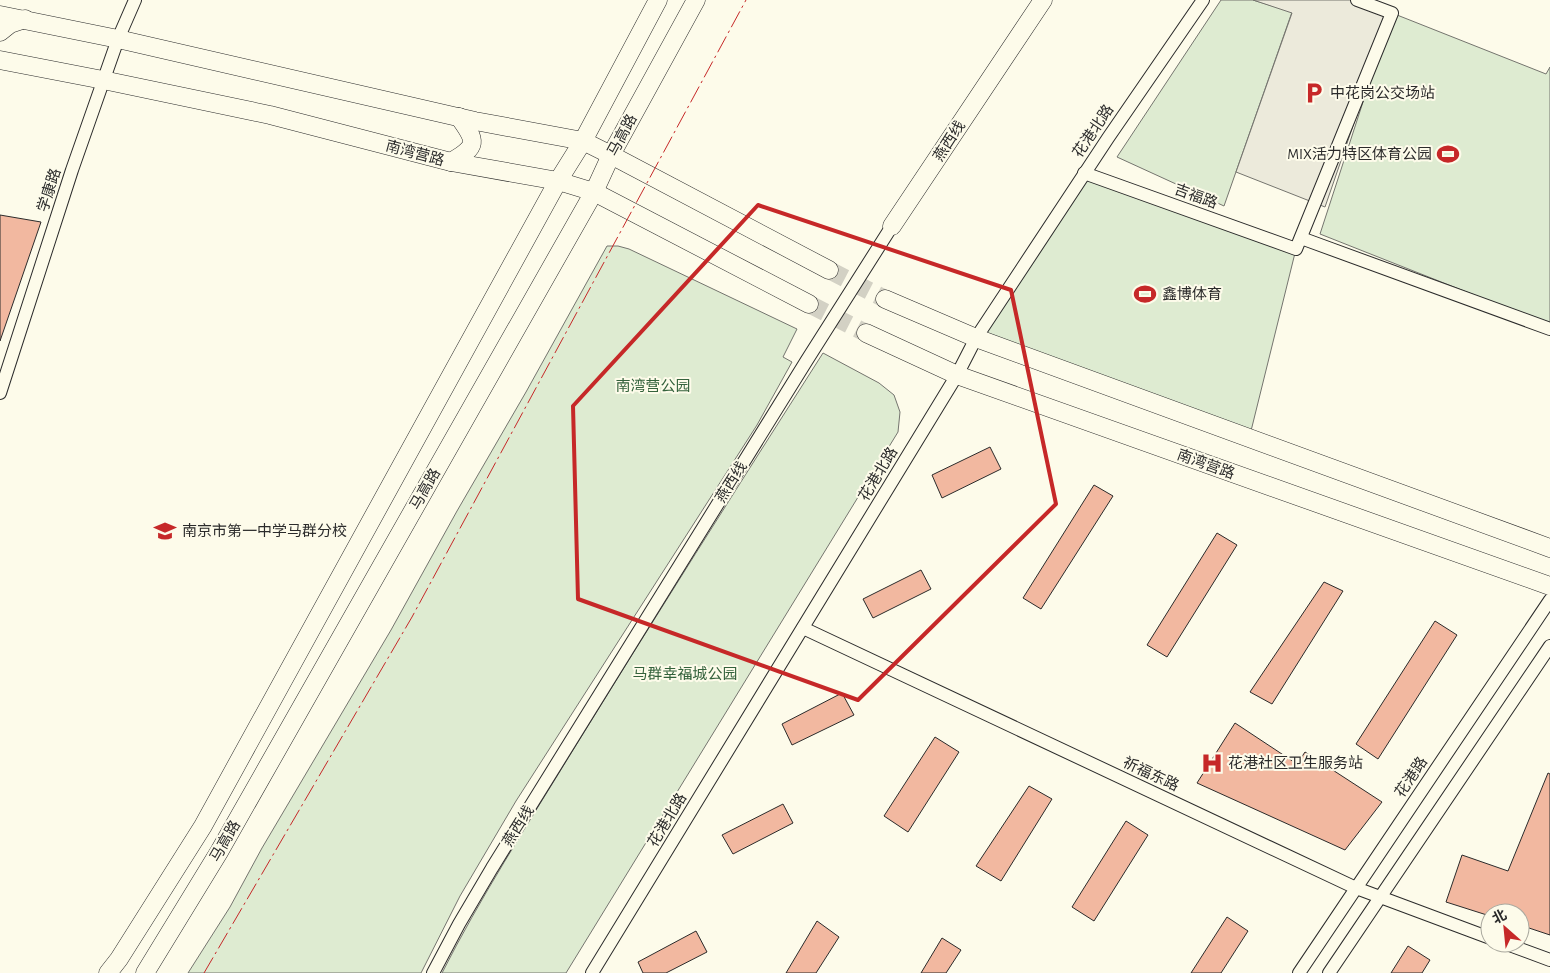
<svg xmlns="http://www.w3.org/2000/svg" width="1550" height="973" viewBox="0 0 1550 973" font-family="'Alegreya Sans','Noto Sans SC',sans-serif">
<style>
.green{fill:#deebd1;stroke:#74746e}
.parking{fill:#eceadb;stroke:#74746e}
.building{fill:#f2b8a0;stroke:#2b2b2b}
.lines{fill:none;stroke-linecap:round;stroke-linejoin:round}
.secondary-tunnel{stroke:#d3d1c4;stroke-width:18;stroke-dasharray:18 9;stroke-linecap:butt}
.street-casing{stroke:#2b2b2b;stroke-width:14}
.secondary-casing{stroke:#2b2b2b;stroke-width:19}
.street{stroke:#fdfbea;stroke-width:12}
.secondary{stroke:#fdfbea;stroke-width:18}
.power{stroke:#c62828;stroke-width:1;stroke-dasharray:18 4 2.5 4;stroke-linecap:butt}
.marked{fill:none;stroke:#c62828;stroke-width:4;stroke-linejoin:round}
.labels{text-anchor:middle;stroke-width:4;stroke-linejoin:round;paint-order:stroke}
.poi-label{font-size:15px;fill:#2b2b2b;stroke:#fdfbea;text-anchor:start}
.street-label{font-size:15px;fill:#2b2b2b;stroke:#fdfbea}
.park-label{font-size:15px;fill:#34623c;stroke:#fdfbea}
</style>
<rect width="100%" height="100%" fill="#fdfbea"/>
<g class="green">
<path d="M1221,0H1253L1292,12L1224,206L1117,157Z"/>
<path d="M1392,13L1546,74L1550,67V325L1320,234Z"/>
<path d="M1084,173L1296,249L1249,439L976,338Z"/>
<path d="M607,246H618L629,249L797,329L783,357L792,362L757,425L516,801L460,896L421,973H188L230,907L262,848L391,630L457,511L526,392Z"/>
<path d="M823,353L879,383L894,395L900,412L898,432L566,973H442C480,898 526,827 570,755C653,620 738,486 823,353Z"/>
</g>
<path class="parking" d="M1253,0H1359L1392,13L1325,207L1236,172L1292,13Z"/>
<g class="building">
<path d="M0,215L41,222L0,341Z"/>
<path d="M990,447L1001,469L942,498L932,475Z"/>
<path d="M1094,485L1113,496L1041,609L1023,598Z"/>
<path d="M1217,533L1237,545L1167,657L1147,645Z"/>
<path d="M921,570L931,589L873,618L863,599Z"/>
<path d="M1324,582L1343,591L1272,704L1250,692Z"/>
<path d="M1435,621L1457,635L1378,759L1356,744Z"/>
<path d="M842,693L854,715L792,745L782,724Z"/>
<path d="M1235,723L1297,764L1305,752L1382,802L1345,850L1197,783Z"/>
<path d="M935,737L959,752L908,832L884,816Z"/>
<path d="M1548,773L1550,774V935L1520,925V913H1490V916L1446,902L1462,855L1508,871Z"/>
<path d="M1029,786L1052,799L1001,881L976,866Z"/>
<path d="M783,804L793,823L733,854L722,835Z"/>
<path d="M1126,821L1148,835L1094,921L1072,907Z"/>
<path d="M1227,917L1248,931L1221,973H1191Z"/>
<path d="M817,921L839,937L816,973H786Z"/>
<path d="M696,931L707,952L666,973H643L638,962Z"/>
<path d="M942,938L961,950L946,973H921Z"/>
<path d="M1408,946L1430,960L1422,973H1391Z"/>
</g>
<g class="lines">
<g class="secondary-tunnel">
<path d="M829,270L885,299"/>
<path d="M809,304L866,333"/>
</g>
<g class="street-casing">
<g id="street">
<path d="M1084,173L1296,249L1392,13L1357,0"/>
<path d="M1301,238L1550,329"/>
<path d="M0,393L72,170L118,39L135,0"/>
<path d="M803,628L1356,888L1490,938"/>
<path d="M1504,943L1550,960"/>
<path d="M433,973L459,924L492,868L807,360L892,226"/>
<path d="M592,973L957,375L976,338L1108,138L1203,0"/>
<path d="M1299,973L1550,600"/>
<path d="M1329,973L1550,646"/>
</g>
</g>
<g class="secondary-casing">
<g id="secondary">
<path d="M0,15L118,39L475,121L583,141L611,155L829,270"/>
<path d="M0,32L10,24L25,19"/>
<path d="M0,60L103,80L270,115L451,162L558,181L594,192L809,304"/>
<path d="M451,162C478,146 477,142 459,117"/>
<path d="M892,226L1043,0"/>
<path d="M885,299L976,338L1550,548"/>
<path d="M866,333L957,375L1550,586"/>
<path d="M108,973L119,959L203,826L558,181L583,141L658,0"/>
<path d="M145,973L219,852L594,192L611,155L696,0"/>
</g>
</g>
<use href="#street" class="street"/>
<use href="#secondary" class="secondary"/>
<path class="power" d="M204,973L412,617L746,0"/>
</g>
<path class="marked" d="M758,205L1011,290L1056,504L858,700L578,599L573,406Z"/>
<defs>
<g id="parking-bare" transform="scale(1.725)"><path d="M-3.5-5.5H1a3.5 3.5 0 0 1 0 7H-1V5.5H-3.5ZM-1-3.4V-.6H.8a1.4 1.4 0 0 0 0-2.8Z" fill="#c62828" stroke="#fdfbea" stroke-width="2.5" paint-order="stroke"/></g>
<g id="stadium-bare" transform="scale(1.725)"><path d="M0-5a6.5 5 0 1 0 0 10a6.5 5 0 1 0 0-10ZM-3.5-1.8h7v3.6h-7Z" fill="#c62828" stroke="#fdfbea" stroke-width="2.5" paint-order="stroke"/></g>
<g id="school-bare" transform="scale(1.725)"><path d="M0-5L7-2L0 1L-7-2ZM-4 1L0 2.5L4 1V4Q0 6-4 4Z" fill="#c62828" stroke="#fdfbea" stroke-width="2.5" paint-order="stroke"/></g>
<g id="hospital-bare" transform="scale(1.725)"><path d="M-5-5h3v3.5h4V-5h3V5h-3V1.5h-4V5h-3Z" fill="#c62828" stroke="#fdfbea" stroke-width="2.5" paint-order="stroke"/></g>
</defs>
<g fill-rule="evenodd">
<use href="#parking-bare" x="1314" y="93"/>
<use href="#stadium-bare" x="1448" y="154"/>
<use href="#stadium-bare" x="1145" y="294"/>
<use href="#school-bare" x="165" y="531"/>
<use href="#hospital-bare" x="1212" y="763"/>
</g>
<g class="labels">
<g class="poi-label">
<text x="1330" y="98">中花岗公交场站</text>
<text x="1432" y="159" text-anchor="end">MIX活力特区体育公园</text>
<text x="1162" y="299">鑫博体育</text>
<text x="182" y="536">南京市第一中学马群分校</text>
<text x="1228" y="768">花港社区卫生服务站</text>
</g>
<g class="street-label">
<text transform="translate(1093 131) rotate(-56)" y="5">花港北路</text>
<text transform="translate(622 135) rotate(-62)" y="5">马高路</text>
<text transform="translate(949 141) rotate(-57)" y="5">燕西线</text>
<text transform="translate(415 153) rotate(15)" y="5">南湾营路</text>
<text transform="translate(49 190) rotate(-72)" y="5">学康路</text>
<text transform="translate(1196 196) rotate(20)" y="5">吉福路</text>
<text transform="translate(1206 464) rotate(20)" y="5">南湾营路</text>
<text transform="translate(878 474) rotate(-59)" y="5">花港北路</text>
<text transform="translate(731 482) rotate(-58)" y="5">燕西线</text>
<text transform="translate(425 489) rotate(-60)" y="5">马高路</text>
<text transform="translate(1151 774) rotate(25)" y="5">祈福东路</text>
<text transform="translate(1411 777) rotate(-56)" y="5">花港路</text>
<text transform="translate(667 820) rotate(-59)" y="5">花港北路</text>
<text transform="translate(518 826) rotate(-58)" y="5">燕西线</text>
<text transform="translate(225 841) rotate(-60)" y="5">马高路</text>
</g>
<g class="park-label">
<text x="653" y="391">南湾营公园</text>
<text x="685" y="679">马群幸福城公园</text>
</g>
</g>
<g transform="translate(1505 928) rotate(333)"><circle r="24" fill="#fdfbea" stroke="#a9a89e"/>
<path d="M0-4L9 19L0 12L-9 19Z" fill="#c62828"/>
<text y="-8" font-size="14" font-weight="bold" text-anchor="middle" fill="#2b2b2b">北</text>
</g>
</svg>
